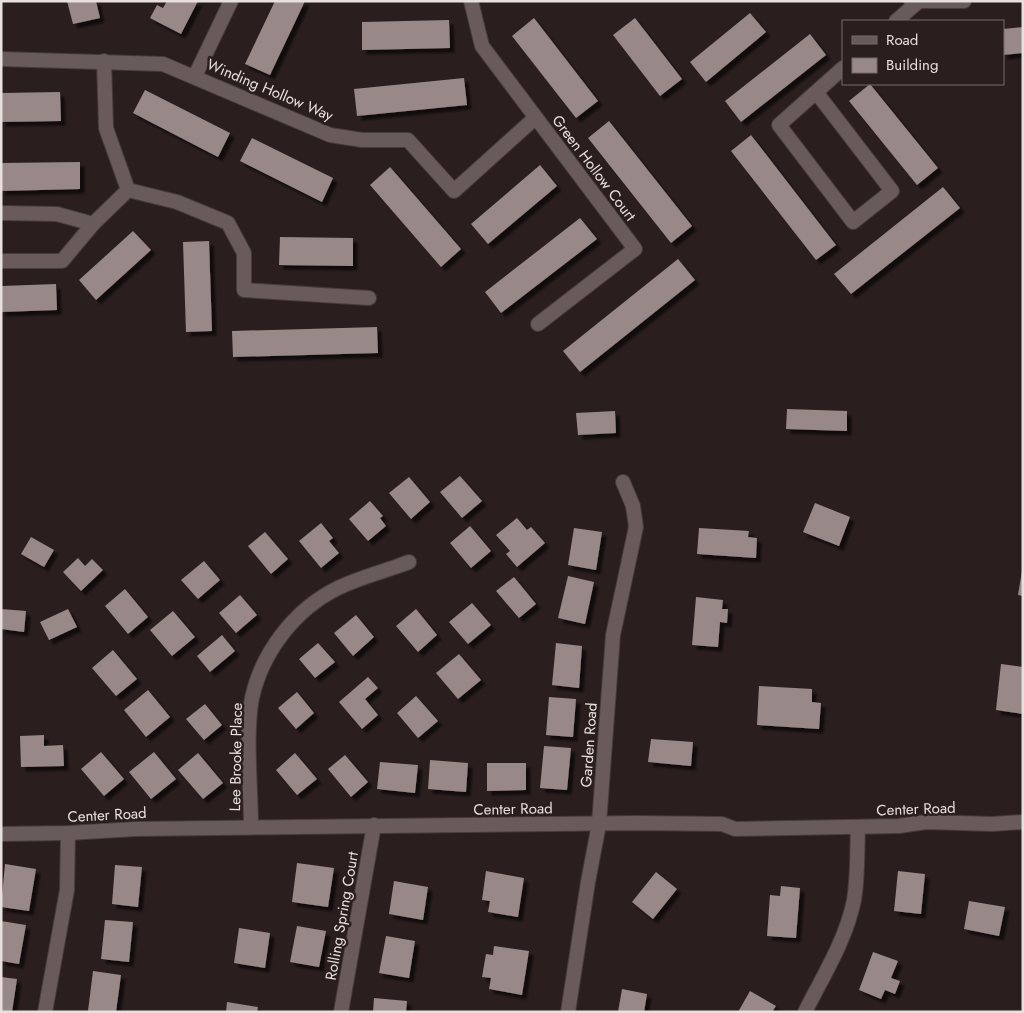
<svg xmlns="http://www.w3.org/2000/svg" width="1024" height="1013" viewBox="0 0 1024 1013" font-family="Jost,sans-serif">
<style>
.building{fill:#988888;filter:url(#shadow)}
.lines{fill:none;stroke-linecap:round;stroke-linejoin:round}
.street-casing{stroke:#463c3c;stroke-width:16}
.street{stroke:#695b5b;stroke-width:14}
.labels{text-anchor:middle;stroke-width:5;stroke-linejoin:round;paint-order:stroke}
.street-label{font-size:15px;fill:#e8dfdf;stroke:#2b1e1f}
</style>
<defs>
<filter id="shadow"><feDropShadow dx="4.5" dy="4.5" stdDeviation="1" flood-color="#0009"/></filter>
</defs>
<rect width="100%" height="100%" fill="#2b1e1f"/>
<g class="building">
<path d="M67,1H96L100,18L73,24Z"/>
<path d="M167,1H198L181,34L150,18L157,5L163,8Z"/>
<path d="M275,1H305L270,75L245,64Z"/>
<path d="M750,13L766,32L706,82L690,62Z"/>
<path d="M534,18L598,101L576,118L512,36Z"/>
<path d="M635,18L682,79L660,96L613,35Z"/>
<path d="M449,20L450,48L362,50V22Z"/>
<path d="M1023,27V53L1003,55V29Z"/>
<path d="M810,34L826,55L741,122L725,101Z"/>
<path d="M464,78L467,105L357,116L354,89Z"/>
<path d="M870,84L938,168L917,185L849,101Z"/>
<path d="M145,90L230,133L218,157L133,113Z"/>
<path d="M60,92L61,121L1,122V93Z"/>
<path d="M609,121L692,226L671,243L588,138Z"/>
<path d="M751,135L836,245L816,260L731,151Z"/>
<path d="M252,138L333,178L322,202L240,161Z"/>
<path d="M80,162V189L1,191V163Z"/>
<path d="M540,165L557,186L488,244L471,224Z"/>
<path d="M390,167L461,249L441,267L370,185Z"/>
<path d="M943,187L960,208L851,294L834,274Z"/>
<path d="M580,218L597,239L501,313L485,292Z"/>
<path d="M133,231L151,250L96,300L79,280Z"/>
<path d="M280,237L353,238V266L279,265Z"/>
<path d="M209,241L212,331L186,332L183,242Z"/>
<path d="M678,259L695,280L580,372L563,351Z"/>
<path d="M56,284L57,310L1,312V286Z"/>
<path d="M377,327L378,353L233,357L232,331Z"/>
<path d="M787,409L847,411V431L786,429Z"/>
<path d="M615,411L616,433L578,435L576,413Z"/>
<path d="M460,476L482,501L462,518L440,492Z"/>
<path d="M409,477L430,502L411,519L389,493Z"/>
<path d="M370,501L383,516L380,518L386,526L368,541L349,519Z"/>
<path d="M815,503L850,517L839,546L803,532Z"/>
<path d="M517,518L527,530L531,527L545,543L517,567L506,554L510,551L496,535Z"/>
<path d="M321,523L333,538L329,541L339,553L321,568L299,541Z"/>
<path d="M470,526L491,551L471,568L450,543Z"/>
<path d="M574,528L602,532L596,570L568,565Z"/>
<path d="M699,528L749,531L748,537L757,538L756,558L697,554Z"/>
<path d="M265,532L288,559L271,574L248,546Z"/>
<path d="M31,537L54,550L44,567L21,554Z"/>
<path d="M78,558L85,566L92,559L103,570L81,591L63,572Z"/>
<path d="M204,561L220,580L198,599L181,580Z"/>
<path d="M1022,571H1023V596L1018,595Z"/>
<path d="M568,576L594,582L585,624L558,618Z"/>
<path d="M514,577L536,604L519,618L496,591Z"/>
<path d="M125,589L148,617L128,634L105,606Z"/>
<path d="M240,595L257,615L236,633L219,613Z"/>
<path d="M696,597L723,600L722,609H728L727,623L720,622L718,647L692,645Z"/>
<path d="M472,603L491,625L468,644L449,622Z"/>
<path d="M1,609L26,611L24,632L1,629Z"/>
<path d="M68,609L77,627L49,640L40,622Z"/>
<path d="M416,609L437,635L418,652L396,626Z"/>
<path d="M173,611L195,637L172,656L150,630Z"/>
<path d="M356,615L374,637L353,656L334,633Z"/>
<path d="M222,635L235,651L210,672L197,656Z"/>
<path d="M318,643L335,662L315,678L299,659Z"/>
<path d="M556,643L582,646L579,688L552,685Z"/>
<path d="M113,650L137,679L116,696L92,668Z"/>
<path d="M459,654L481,680L458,699L436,673Z"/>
<path d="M1001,664L1023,667V714L996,710Z"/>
<path d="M368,677L378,688L365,699L378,715L362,729L339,702Z"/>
<path d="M759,686L812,689V702L821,703L819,729L757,725Z"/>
<path d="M148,690L170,717L146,737L124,710Z"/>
<path d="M297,692L314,713L296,729L278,708Z"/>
<path d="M416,696L438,721L418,738L397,713Z"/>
<path d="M549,697L576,699L573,737L546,735Z"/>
<path d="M205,704L222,725L204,740L186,719Z"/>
<path d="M44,735V746L63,745L64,766L21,767L20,736Z"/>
<path d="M651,739L693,742L691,766L648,762Z"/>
<path d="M544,746L571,748L567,790L540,788Z"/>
<path d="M101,752L124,779L104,796L81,769Z"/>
<path d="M154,752L176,779L151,799L129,772Z"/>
<path d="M198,753L223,783L203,799L178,770Z"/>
<path d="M295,753L317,779L297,795L276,770Z"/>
<path d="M345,755L368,782L351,797L328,769Z"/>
<path d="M430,760L468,763L466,792L428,789Z"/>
<path d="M380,762L418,765L415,793L377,789Z"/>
<path d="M487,763H526V790L487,791Z"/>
<path d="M297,863L334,868L328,907L292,902Z"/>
<path d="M5,864L36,869L29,911L1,907Z"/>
<path d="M115,865L142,867L138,907L112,904Z"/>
<path d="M486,871L524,878L518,917L488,912L490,901L482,900Z"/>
<path d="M898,871L925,874L921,914L894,911Z"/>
<path d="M656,872L677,889L653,919L632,902Z"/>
<path d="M394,881L428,887L423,920L389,914Z"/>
<path d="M781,886L800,888L796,938L767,936L770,895L780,896Z"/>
<path d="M969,901L1005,907L999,936L964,929Z"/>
<path d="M105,920L133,922L129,962L101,959Z"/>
<path d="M1,921L26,925L19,964L1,961Z"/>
<path d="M297,926L326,931L319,967L290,962Z"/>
<path d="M239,928L270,933L265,968L234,963Z"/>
<path d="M386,936L415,941L409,978L379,973Z"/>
<path d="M494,946L529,951L522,995L489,989L491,978L482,977L486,954L493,955Z"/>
<path d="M873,952L898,961L891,978L900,981L895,994L885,990L881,999L859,990Z"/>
<path d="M93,971L121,975L116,1012L88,1011Z"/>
<path d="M1,977L17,979L12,1012H1Z"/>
<path d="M622,989L647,994L644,1012H618Z"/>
<path d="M750,991L776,1006L772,1012H738Z"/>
<path d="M374,998L407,1001L406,1012H373Z"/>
<path d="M227,1002L258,1007L257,1012H226Z"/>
</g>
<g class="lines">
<g class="street-casing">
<g id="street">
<path d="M471,1L482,46L635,249L538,324"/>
<path d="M911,1H964"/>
<path d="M896,21L918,2"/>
<path d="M1,59L163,64L330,135L362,140H408L454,191L535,118"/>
<path d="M104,61L106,128L128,190"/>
<path d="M195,76L231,1"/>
<path d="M816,92L892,191L853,222L779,125L843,68"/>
<path d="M128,190L177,202L228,223L244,253V290L369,298"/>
<path d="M1,213L57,214L93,224"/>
<path d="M1,261H62L93,224L128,190"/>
<path d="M251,827C251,790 245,733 252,698C262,652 295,609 338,588C360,577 386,571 409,562"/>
<path d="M1,834L68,833L136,829L636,823L722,824L735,829L899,826L926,822L992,824L1023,822"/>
<path d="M45,1012L67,890L68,833"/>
<path d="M341,1012L374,825"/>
<path d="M568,1012L588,882L599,824L613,635L636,527L633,506L623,482"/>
<path d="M805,1012C823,976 846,940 854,900C858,876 857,851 858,827"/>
</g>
</g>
<use href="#street" class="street"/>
</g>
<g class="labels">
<g class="street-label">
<text transform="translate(270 90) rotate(23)" y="5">Winding Hollow Way</text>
<text transform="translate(594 168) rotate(53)" y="5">Green Hollow Court</text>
<text transform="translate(589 745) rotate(-86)" y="5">Garden Road</text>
<text transform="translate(236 757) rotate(-89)" y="5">Lee Brooke Place</text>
<text transform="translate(513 809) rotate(-1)" y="5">Center Road</text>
<text transform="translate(916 809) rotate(-2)" y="5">Center Road</text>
<text transform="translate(107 815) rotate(-3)" y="5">Center Road</text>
<text transform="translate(342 916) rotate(-80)" y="5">Rolling Spring Court</text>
</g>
</g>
<rect width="1024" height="1013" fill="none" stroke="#e8dfdf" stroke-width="5"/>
<rect x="842" y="20" width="162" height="65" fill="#2b1e1f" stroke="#776b6c"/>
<rect x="852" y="36" width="25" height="8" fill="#695b5b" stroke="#776b6c"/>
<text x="886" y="45" font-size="15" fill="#e8dfdf">Road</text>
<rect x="852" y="58" width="25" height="15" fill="#988888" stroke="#776b6c"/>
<text x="886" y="70" font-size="15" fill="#e8dfdf">Building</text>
</svg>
